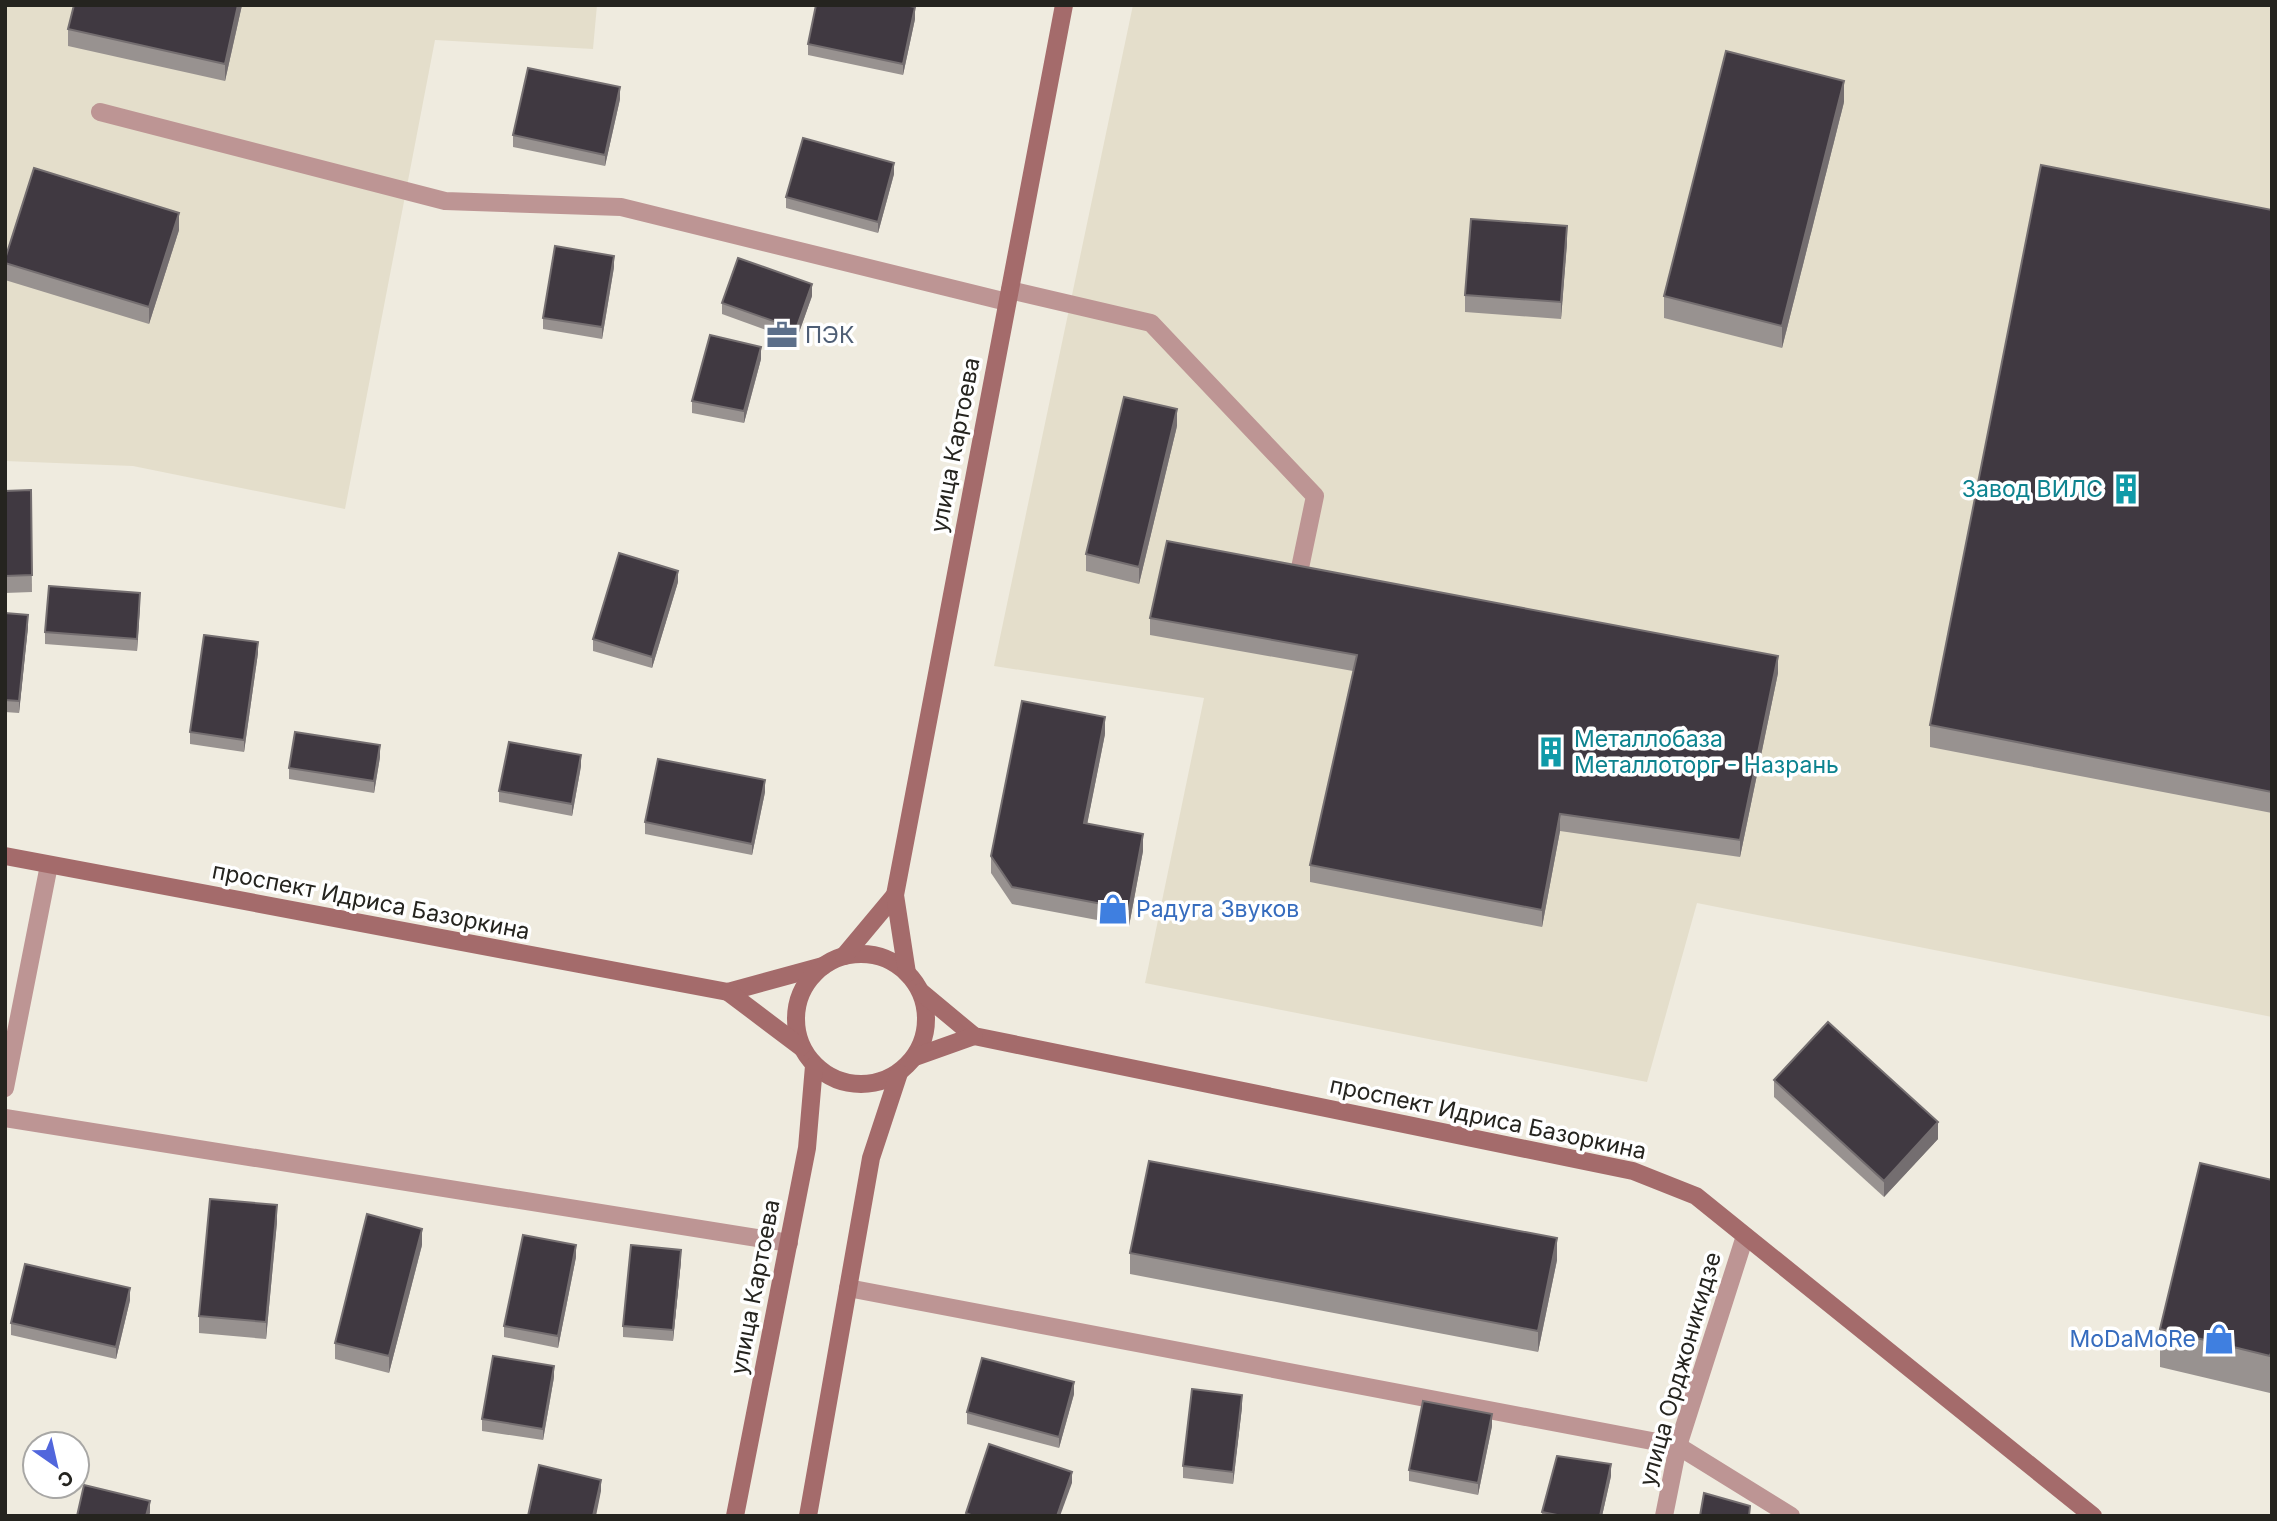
<svg xmlns="http://www.w3.org/2000/svg" width="2277" height="1521" viewBox="0 0 2277 1521" font-family="Inter,sans-serif">
<style>
.built{fill:#e4decb}
.lines{fill:none;stroke-linecap:round;stroke-linejoin:round}
.lane{stroke:#bd9594;stroke-width:18}
.street{stroke:#bd9594;stroke-width:18}
.secondary{stroke:#a46b6b;stroke-width:18}
.wall{fill:#989290}
.shaded-wall{fill:#746e70}
.building{fill:#403941;stroke:#746e70;stroke-width:2}
.labels{text-anchor:middle;stroke-width:7;stroke-linejoin:round;paint-order:stroke}
.service-label{font-size:23px;fill:#4e5e75;stroke:#fff;text-anchor:start}
.street-label{font-size:23px;fill:#25241f;stroke:#fff}
.culture-label{font-size:23px;fill:#0d838f;stroke:#fff;text-anchor:end}
.shop-label{font-size:23px;fill:#366cbe;stroke:#fff;text-anchor:start}
</style>
<rect width="100%" height="100%" fill="#efebdf"/>
<g class="built">
<path d="M5,5H597L593,49L435,40L345,509L133,466L5,461Z"/>
<path d="M1133,5H2272V1017L1697,903L1647,1082L1145,983L1204,698L994,666Z"/>
</g>
<g class="lines">
<g class="lane">
<path d="M100,112L445,201L621,207L1007,302"/>
<path d="M1010,290L1151,323L1315,496L1300,568"/>
<path d="M5,1118L789,1243"/>
<path d="M848,1288L1678,1446L1791,1516"/>
</g>
<g class="street">
<path d="M5,1088L49,865"/>
<path d="M1664,1516L1678,1446L1745,1236"/>
</g>
<g class="secondary">
<path d="M5,856L728,992L823,966"/>
<circle cx="861" cy="1019" r="65"/>
<path d="M844,956L895,895"/>
<path d="M907,973L895,895L1064,5"/>
<path d="M728,992L801,1047"/>
<path d="M921,992L974,1036L1633,1171L1696,1196L2093,1516"/>
<path d="M915,1057L974,1036"/>
<path d="M735,1516L807,1148L814,1066"/>
<path d="M808,1516L871,1158L899,1073"/>
</g>
</g>
<g class="wall">
<path d="M74,5H242L225,81L68,46V29Z"/>
<path d="M915,19L903,75L808,55V44Z"/>
<path d="M620,99L605,166L513,147V135Z"/>
<path d="M1844,102L1782,348L1664,318V296Z"/>
<path d="M894,174L878,233L786,208V197Z"/>
<path d="M2272,210V813L1930,747V725Z"/>
<path d="M179,230L149,324L5,280V259Z"/>
<path d="M1567,243L1561,319L1465,312V295Z"/>
<path d="M614,267L602,339L543,329V318Z"/>
<path d="M812,296L796,341L722,314V303Z"/>
<path d="M761,359L744,423L692,413V401Z"/>
<path d="M1177,426L1139,584L1086,571V554Z"/>
<path d="M31,490L32,592L5,593V491Z"/>
<path d="M678,582L652,668L593,651V639Z"/>
<path d="M140,604L137,651L45,644V632Z"/>
<path d="M5,613L28,627L19,713L5,712Z"/>
<path d="M1150,618L1778,673L1740,857L1560,831L1542,927L1310,882V865L1353,671L1150,635Z"/>
<path d="M258,653L244,752L190,744V732Z"/>
<path d="M1105,734L1087,824L1143,851L1129,926L1012,904L991,873V856Z"/>
<path d="M380,757L374,793L289,779V768Z"/>
<path d="M581,766L572,816L499,802V791Z"/>
<path d="M765,792L752,855L645,834V822Z"/>
<path d="M1774,1080L1938,1139L1884,1197L1774,1097Z"/>
<path d="M2272,1180L2270,1393L2160,1367V1329Z"/>
<path d="M277,1222L266,1339L199,1333V1316Z"/>
<path d="M422,1245L389,1373L335,1359V1343Z"/>
<path d="M1130,1253L1557,1260L1538,1352L1130,1274Z"/>
<path d="M576,1257L558,1348L504,1337V1326Z"/>
<path d="M681,1261L673,1341L623,1337V1326Z"/>
<path d="M130,1300L116,1359L11,1335V1323Z"/>
<path d="M554,1377L543,1440L482,1431V1419Z"/>
<path d="M1074,1394L1059,1448L967,1424V1412Z"/>
<path d="M1242,1407L1233,1484L1183,1478V1466Z"/>
<path d="M1492,1426L1478,1495L1409,1481V1470Z"/>
<path d="M1611,1476L1602,1516H1542V1512Z"/>
</g>
<g class="shaded-wall">
<path d="M238,5H242L225,81V64Z"/>
<path d="M915,7V19L903,75V64Z"/>
<path d="M1844,81V102L1782,348V326Z"/>
<path d="M620,87V99L605,166V155Z"/>
<path d="M894,163V174L878,233V222Z"/>
<path d="M179,213V230L149,324V307Z"/>
<path d="M1567,226V243L1561,319V302Z"/>
<path d="M614,256V267L602,339V327Z"/>
<path d="M812,284V296L796,341V329Z"/>
<path d="M761,347V359L744,423V411Z"/>
<path d="M1177,409V426L1139,584V567Z"/>
<path d="M678,571V582L652,668V657Z"/>
<path d="M140,593V604L137,651V639Z"/>
<path d="M28,615V627L19,713V701Z"/>
<path d="M258,642V653L244,752V740Z"/>
<path d="M1778,656V673L1740,857V840Z"/>
<path d="M1105,717V734L1084,840V823Z"/>
<path d="M380,745V757L374,793V781Z"/>
<path d="M581,755V766L572,816V804Z"/>
<path d="M765,780V792L752,855V844Z"/>
<path d="M1560,814V831L1542,927V910Z"/>
<path d="M1143,834V851L1129,926V909Z"/>
<path d="M1938,1122V1139L1884,1197V1181Z"/>
<path d="M277,1205V1222L266,1339V1322Z"/>
<path d="M422,1229V1245L389,1373V1356Z"/>
<path d="M1557,1238V1260L1538,1352V1331Z"/>
<path d="M576,1245V1257L558,1348V1336Z"/>
<path d="M681,1250V1261L673,1341V1330Z"/>
<path d="M130,1288V1300L116,1359V1347Z"/>
<path d="M2272,1349V1387L2270,1393V1356Z"/>
<path d="M554,1366V1377L543,1440V1429Z"/>
<path d="M1074,1382V1394L1059,1448V1437Z"/>
<path d="M1242,1395V1407L1233,1484V1472Z"/>
<path d="M1492,1414V1426L1478,1495V1483Z"/>
<path d="M1611,1464V1476L1602,1516H1600Z"/>
<path d="M1072,1472V1483L1060,1516H1057Z"/>
<path d="M601,1480V1491L596,1516H593Z"/>
<path d="M150,1501V1513L149,1516H146Z"/>
</g>
<g class="building">
<path d="M74,5H238L225,64L68,29Z"/>
<path d="M816,5H905L915,7L903,64L808,44Z"/>
<path d="M1726,51L1844,81L1782,326L1664,296Z"/>
<path d="M528,68L620,87L605,155L513,135Z"/>
<path d="M803,138L894,163L878,222L786,197Z"/>
<path d="M2041,165L2272,210V792L1930,725Z"/>
<path d="M34,168L179,213L149,307L5,263V259Z"/>
<path d="M1471,219L1567,226L1561,302L1465,295Z"/>
<path d="M555,246L614,256L602,327L543,318Z"/>
<path d="M738,258L812,284L796,329L722,303Z"/>
<path d="M710,335L761,347L744,411L692,401Z"/>
<path d="M1124,397L1177,409L1139,567L1086,554Z"/>
<path d="M31,490L32,575L5,576V491Z"/>
<path d="M1167,541L1778,656L1740,840L1560,814L1542,910L1310,865L1357,655L1150,618Z"/>
<path d="M619,553L678,571L652,657L593,639Z"/>
<path d="M49,586L140,593L137,639L45,632Z"/>
<path d="M5,613L28,615L19,701L5,700Z"/>
<path d="M204,635L258,642L244,740L190,732Z"/>
<path d="M1022,701L1105,717L1084,823L1143,834L1129,909L1012,887L991,856Z"/>
<path d="M295,732L380,745L374,781L289,768Z"/>
<path d="M509,742L581,755L572,804L499,791Z"/>
<path d="M658,759L765,780L752,844L645,822Z"/>
<path d="M1828,1022L1938,1122L1884,1181L1774,1080Z"/>
<path d="M1149,1161L1557,1238L1538,1331L1130,1253Z"/>
<path d="M2200,1163L2272,1180V1349L2270,1356L2160,1329Z"/>
<path d="M210,1199L277,1205L266,1322L199,1316Z"/>
<path d="M367,1214L422,1229L389,1356L335,1343Z"/>
<path d="M523,1235L576,1245L558,1336L504,1326Z"/>
<path d="M631,1245L681,1250L673,1330L623,1326Z"/>
<path d="M25,1264L130,1288L116,1347L11,1323Z"/>
<path d="M493,1356L554,1366L543,1429L482,1419Z"/>
<path d="M982,1358L1074,1382L1059,1437L967,1412Z"/>
<path d="M1192,1389L1242,1395L1233,1472L1183,1466Z"/>
<path d="M1423,1401L1492,1414L1478,1483L1409,1470Z"/>
<path d="M989,1444L1072,1472L1057,1516H973L966,1513Z"/>
<path d="M1557,1456L1611,1464L1600,1516H1562L1542,1512Z"/>
<path d="M539,1465L601,1480L593,1516H528Z"/>
<path d="M84,1485L150,1501L146,1516H77Z"/>
<path d="M1704,1493L1750,1506L1749,1516H1700Z"/>
</g>
<defs>
<g id="office-bare" transform="scale(2.415)"><path d="M-6-3h4V-5.5h4V-3h4V5H-6ZM-1-4.5V-3h2v-1.5ZM-6 0V1H6V0Z" fill="#5c6f8a" stroke="#fff" stroke-width="2.5" paint-order="stroke"/></g>
<g id="building-bare" transform="scale(2.415)"><path d="M-4-6H4V6H1V3H-1V6H-4ZM-2.5-4.3h1.7v1.8h-1.7ZM.8-4.3h1.7v1.8H.8ZM-2.5-1h1.7V.8h-1.7ZM.8-1h1.7V.8H.8Z" fill="#0f9aa8" stroke="#fff" stroke-width="2.5" paint-order="stroke"/></g>
<g id="shop-bare" transform="scale(2.415)"><path d="M-5-2.5h2.3a2.7 3.5 0 0 1 5.4 0H5L5.5 6h-11ZM-1.5-2.5h3a1.5 2.3 0 0 0-3 0Z" fill="#3f7fe0" stroke="#fff" stroke-width="2.5" paint-order="stroke"/></g>
</defs>
<g fill-rule="evenodd">
<use href="#office-bare" x="782" y="335"/>
<use href="#building-bare" x="2126" y="489"/>
<use href="#building-bare" x="1551" y="752"/>
<use href="#shop-bare" x="1113" y="909"/>
<use href="#shop-bare" x="2219" y="1339"/>
</g>
<g class="labels">
<g class="service-label">
<text x="805" y="343">ПЭК</text>
</g>
<g class="street-label">
<text transform="translate(955 445) rotate(-79)" y="8">улица Картоева</text>
<text transform="translate(371 901) rotate(11)" y="8">проспект Идриса Базоркина</text>
<text transform="translate(1488 1118) rotate(12)" y="8">проспект Идриса Базоркина</text>
<text transform="translate(755 1287) rotate(-79)" y="8">улица Картоева</text>
<text transform="translate(1680 1369) rotate(-74)" y="8">улица Орджоникидзе</text>
</g>
<g class="culture-label">
<text x="2103" y="497">Завод ВИЛС</text>
<text x="1574" y="747" text-anchor="start">Металлобаза<tspan x="1574" dy="26">Металлоторг - Назрань</tspan></text>
</g>
<g class="shop-label">
<text x="1136" y="917">Радуга Звуков</text>
<text x="2196" y="1347" text-anchor="end">MoDaMoRe</text>
</g>
</g>
<rect width="2277" height="1521" fill="none" stroke="#25241f" stroke-width="14"/>
<g transform="translate(56 1465) rotate(146)"><circle r="33" fill="#ffffff" stroke="#a8a7a5" stroke-width="2"/>
<path d="M0-5L12 26L0 18L-12 26Z" fill="#5166dc"/>
<text y="-10" font-size="19" font-weight="bold" text-anchor="middle" fill="#25241f">С</text>
</g>
</svg>
